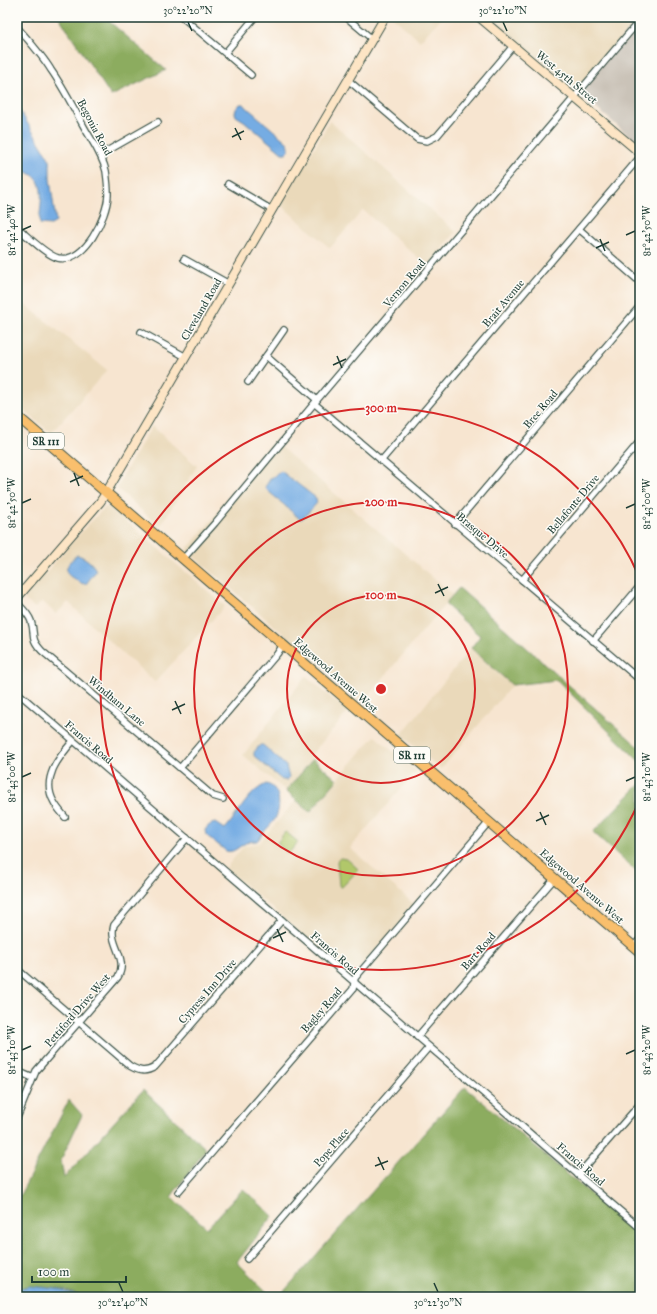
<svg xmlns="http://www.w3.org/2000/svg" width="657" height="1314" viewBox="0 0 657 1314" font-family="'IM FELL Great Primer',serif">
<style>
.built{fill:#ead9ba}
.industrial{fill:#cac3b8}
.green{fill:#b1c76b;stroke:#688250}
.forest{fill:#8cac5f;stroke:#56744a}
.water{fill:#74ace3;stroke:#4a748c}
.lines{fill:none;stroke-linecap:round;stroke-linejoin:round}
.street-casing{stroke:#3f564b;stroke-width:8}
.secondary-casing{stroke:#3f564b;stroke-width:10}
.primary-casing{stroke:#3f564b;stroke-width:11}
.street{stroke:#fff;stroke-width:5.5}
.secondary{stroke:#fde5c5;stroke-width:8}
.primary{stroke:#f9bf6d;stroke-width:9}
.ticks{fill:none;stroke:#1f3d34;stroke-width:1.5}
.ring{fill:none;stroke:#d62828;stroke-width:2}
.labels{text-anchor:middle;stroke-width:3;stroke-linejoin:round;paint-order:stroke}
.shield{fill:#fdfcf7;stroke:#62766e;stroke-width:1}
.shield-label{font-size:10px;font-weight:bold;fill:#1f3d34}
.street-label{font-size:11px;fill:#1f3d34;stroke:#fdfcf7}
.centre{fill:#d62828;stroke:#fdfcf7;stroke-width:2}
.ring-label{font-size:12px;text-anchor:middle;font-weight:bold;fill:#d62828;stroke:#fdfcf7;stroke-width:3;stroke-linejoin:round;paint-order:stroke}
.neatline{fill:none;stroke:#1f3d34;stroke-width:1.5}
.ticks-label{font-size:10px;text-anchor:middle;fill:#1f3d34}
</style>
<rect width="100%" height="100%" fill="#fdfcf7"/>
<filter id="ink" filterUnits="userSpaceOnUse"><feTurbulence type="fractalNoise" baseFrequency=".025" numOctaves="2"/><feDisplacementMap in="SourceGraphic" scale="8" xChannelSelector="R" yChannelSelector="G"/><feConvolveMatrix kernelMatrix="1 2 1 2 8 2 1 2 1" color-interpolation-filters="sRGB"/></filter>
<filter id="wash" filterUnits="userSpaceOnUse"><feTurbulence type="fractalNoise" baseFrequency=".012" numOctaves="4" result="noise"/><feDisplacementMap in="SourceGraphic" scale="16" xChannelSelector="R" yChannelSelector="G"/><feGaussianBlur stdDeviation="0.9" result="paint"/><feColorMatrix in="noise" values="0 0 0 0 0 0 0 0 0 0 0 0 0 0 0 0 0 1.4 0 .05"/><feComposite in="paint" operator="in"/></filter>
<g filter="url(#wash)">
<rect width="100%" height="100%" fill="#f7e5d0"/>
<g class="built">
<path d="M393,17H442L420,41Z"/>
<path d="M490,17H639L576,91Z"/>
<path d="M330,121L456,232L428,266L363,210L330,248L281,205Z"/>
<path d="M17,298L107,370L51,433L17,404Z"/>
<path d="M152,426L197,466L160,527L118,489V486L121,479Z"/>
<path d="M277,444L453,595L363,702L186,550Z"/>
<path d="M105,507H110L225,606L155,682L107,639L68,602L56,614L42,601L35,608L24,599L74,540Z"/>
<path d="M471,648L512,685L441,769L401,735Z"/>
<path d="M306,676L348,712L310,756L313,759L286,791L243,755Z"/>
<path d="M375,736L416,771L350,848L415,905L352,977L226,868L244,846L259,843L296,800L310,811Z"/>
</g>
<path class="industrial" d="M639,17H640V145L576,91Z"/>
<g class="green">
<path d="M285,832H286L298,842L288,854L277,843Z"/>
<path d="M340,858L347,859L358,869L357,871L342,887H340L339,885L337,861Z"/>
</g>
<g class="forest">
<path d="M59,17H104L166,70L111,96Z"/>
<path d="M459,588L640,748V762L557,680L512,685L471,648L480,636L445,604Z"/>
<path d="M313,759L337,780L310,812L286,791Z"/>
<path d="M640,784V875L593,832Z"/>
<path d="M465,1087L640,1236V1297H279Z"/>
<path d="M143,1090L206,1149L171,1197L207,1228L243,1189L273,1216L237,1262L272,1297H82C63,1287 38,1285 17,1289V1201L69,1100L82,1115L61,1160L64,1178Z"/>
</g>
<g class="water">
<path d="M240,104H243L288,143C290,148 289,150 286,153H282L244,121L236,116L235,113L236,109Z"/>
<path d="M17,106L50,160V179L56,222L51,225L40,224C39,220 40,218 40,214C41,203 44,185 35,177C29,172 25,171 17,171Z"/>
<path d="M281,471L316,498L317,503L303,518L300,519L267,490L265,487L270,479Z"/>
<path d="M77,555C84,556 94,564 96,571L86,584C81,584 79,582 75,579C72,578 69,576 67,573C64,567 73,558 77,555Z"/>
<path d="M260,745H263L286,766L289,778L287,780H282L254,756V752Z"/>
<path d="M266,784C281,787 281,808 275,819C272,824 267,828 263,833C261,836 260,838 257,841C240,840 238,854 226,851L206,835L205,830C208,826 210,824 215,823L224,829L226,828C239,813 248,792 266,784Z"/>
<path d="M30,1286L56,1289L82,1297H17V1289Z"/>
</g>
</g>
<g filter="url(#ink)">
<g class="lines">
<g class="street-casing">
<g id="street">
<path d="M182,17L251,75"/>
<path d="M346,17L372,39"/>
<path d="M17,27C29,41 42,55 51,70C63,87 73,107 83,125C91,140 102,154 106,171C107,178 108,188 108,195C107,217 85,264 58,258C46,255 28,236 17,228"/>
<path d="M225,53L255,17"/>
<path d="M348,80L417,139L427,141L437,136L513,46"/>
<path d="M100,155L158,122"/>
<path d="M228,184L272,210"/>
<path d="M579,229L640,282"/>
<path d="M17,239L23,232"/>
<path d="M184,259L229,284"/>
<path d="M141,332L186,357"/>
<path d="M266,356L317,400"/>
<path d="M248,382L284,330"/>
<path d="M315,404L640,680"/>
<path d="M381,461L640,157"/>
<path d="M455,524L640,306"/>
<path d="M183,559L215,523L317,400L640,20"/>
<path d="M522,580L640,441"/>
<path d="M17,603C23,609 28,613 31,621C36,636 29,637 42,651L213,796L223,799"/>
<path d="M593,641L640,586"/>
<path d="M17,692L640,1228"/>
<path d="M180,768L277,654L283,645"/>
<path d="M65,817C62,813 57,808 54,802C41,779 58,758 73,741"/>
<path d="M634,946L640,939"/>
<path d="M17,969L130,1066C139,1071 145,1073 155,1067L282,920"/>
<path d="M417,1037L555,878"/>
<path d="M17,1071L33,1078"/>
<path d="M17,1118L36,1071L118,977C129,958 108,944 114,925L187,838"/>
<path d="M578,1175L640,1104"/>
<path d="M178,1192L353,989L355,978L489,822"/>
<path d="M247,1259L429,1047"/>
</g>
</g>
<g class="secondary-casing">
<g id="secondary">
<path d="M479,17L640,153"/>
<path d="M17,598L100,502L106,493L385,17"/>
</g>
</g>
<g class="primary-casing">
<path id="primary" d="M17,416L640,952"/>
</g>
<use href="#street" class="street"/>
<use href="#secondary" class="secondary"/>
<use href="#primary" class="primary"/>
</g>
</g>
<path class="ticks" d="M188,22L192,31M503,22L507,31M235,128L241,140M232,137L244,131M22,230L31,226M626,235L635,231M600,239L605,251M596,248L609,242M337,356L342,368M333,365L346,359M74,473L79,486M70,482L83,476M22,503L31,499M626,508L635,504M438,584L444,596M435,593L448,587M175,701L181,714M172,710L185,704M22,777L31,773M626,781L635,777M540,812L546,825M536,821L549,815M277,929L283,942M273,938L286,932M22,1050L31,1046M626,1054L635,1050M378,1157L384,1170M375,1166L388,1161M119,1283L123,1292M434,1283L438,1292"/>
<g class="ring">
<circle cx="381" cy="689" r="94"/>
<circle cx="381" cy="689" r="187"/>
<path d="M640 799A281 281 0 1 1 640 579"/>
</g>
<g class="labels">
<g class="shield">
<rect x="28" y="433" width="36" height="16" rx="3"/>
<rect x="394" y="747" width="36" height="16" rx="3"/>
</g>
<g class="shield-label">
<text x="46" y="445">SR 111</text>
<text x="412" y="759">SR 111</text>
</g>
<g class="street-label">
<text transform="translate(567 77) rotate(40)" y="4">West 45th Street</text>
<text transform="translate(95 127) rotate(62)" y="4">Begonia Road</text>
<text transform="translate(404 283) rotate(-50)" y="4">Vernon Road</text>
<text transform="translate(503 303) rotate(-50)" y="4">Brait Avenue</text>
<text transform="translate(201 309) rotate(-60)" y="4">Cleveland Road</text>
<text transform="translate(540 409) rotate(-50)" y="4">Bree Road</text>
<text transform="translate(573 504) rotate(-50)" y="4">Bellafonte Drive</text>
<text transform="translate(483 535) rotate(40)" y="4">Brasque Drive</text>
<text transform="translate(336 675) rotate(41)" y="4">Edgewood Avenue West</text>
<text transform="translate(117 701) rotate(40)" y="4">Windham Lane</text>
<text transform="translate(89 742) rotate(41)" y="4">Francis Road</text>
<text transform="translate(582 886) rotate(41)" y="4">Edgewood Avenue West</text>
<text transform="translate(478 951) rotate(-49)" y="4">Bart Road</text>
<text transform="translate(335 953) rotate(41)" y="4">Francis Road</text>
<text transform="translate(207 991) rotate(-49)" y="4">Cypress Inn Drive</text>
<text transform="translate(77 1010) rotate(-49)" y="4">Pettiford Drive West</text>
<text transform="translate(321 1010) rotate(-49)" y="4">Bagley Road</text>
<text transform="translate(331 1147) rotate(-49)" y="4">Pope Place</text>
<text transform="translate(581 1164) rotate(41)" y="4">Francis Road</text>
</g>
</g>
<circle cx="381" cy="689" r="6" class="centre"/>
<g class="ring-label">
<text x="381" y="412">300 m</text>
<text x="381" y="506">200 m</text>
<text x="381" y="599">100 m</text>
</g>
<rect width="657" height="1314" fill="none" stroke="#fdfcf7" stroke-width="44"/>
<path d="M32 1276v6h94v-6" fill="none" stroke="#1f3d34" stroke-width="2"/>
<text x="38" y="1276" font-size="12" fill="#1f3d34" stroke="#fdfcf7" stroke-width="3" paint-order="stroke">100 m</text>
<rect x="22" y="22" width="613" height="1270" class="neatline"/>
<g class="ticks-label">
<text x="188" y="14">30°22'20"N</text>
<text x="503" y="14">30°22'10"N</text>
<text transform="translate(11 230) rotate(-90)" y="4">81°42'40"W</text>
<text transform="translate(646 231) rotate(-90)" y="4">81°42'50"W</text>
<text transform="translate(11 503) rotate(-90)" y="4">81°42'50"W</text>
<text transform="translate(646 504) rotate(-90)" y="4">81°43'00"W</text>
<text transform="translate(11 777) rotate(-90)" y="4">81°43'00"W</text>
<text transform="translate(646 777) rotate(-90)" y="4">81°43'10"W</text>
<text transform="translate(11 1050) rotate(-90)" y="4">81°43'10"W</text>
<text transform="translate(646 1050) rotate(-90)" y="4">81°43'20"W</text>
<text x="123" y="1306">30°22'40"N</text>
<text x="438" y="1306">30°22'30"N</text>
</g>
</svg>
